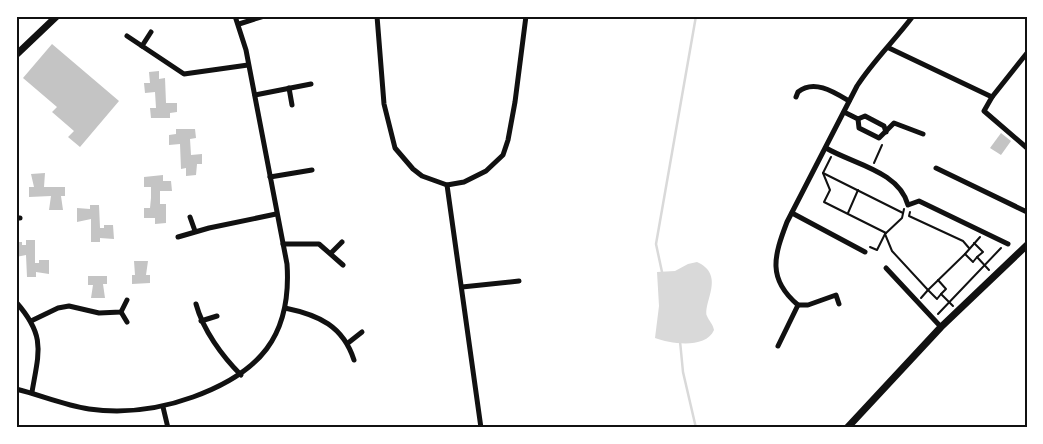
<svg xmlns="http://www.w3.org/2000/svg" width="1043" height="444" viewBox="0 0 1043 444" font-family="Lato,sans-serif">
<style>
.water{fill:#d9d9d9}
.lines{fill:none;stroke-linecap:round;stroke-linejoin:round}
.stream{stroke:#d9d9d9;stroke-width:2.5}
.building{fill:#c4c4c4}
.path{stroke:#111;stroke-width:2}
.minor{stroke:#111;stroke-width:5}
.tertiary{stroke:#111;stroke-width:7}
.neatline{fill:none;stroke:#111;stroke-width:2}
</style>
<rect width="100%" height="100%" fill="#fff"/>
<path class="water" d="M697,262C726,275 703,302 707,316C709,321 713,324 714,330C706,349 671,344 655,338L659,306L657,272L675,271L688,264Z"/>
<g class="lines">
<g class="stream">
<path d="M662,272L656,244L696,16"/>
<path d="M680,341L683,372L696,428"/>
</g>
</g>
<g class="building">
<path d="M52,44L119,101L80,147L68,137L74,131L52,112L57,107L23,78Z"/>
<path d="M159,71V79L165,78L166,103H177V112L170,113V118H151L150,108H156L155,92L145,93L144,83H150L149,72Z"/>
<path d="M176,129H195L196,138L190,139L191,155L202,154V164H197L196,175L186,176V168L181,169L180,144L169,145V135L176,134Z"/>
<path d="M1001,133L1011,141L1001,155L990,148Z"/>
<path d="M45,173L44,187H65V196H61L63,210H49L51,196L29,197V187H34L31,174Z"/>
<path d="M163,175V181H171L172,191H160V204H166V223L155,224V218H144V208H150L151,198V187H144V177Z"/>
<path d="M90,205H99L100,228H104V225H113L114,239L100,238V242H91V219L77,222V208L90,209Z"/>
<path d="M26,240H35V263H39V260H49V274L36,272V277H27L26,255L16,257V242H22V245H26Z"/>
<path d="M134,261H148L146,275H150V283L132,284V275H135Z"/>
<path d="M88,276H107V284H103L105,298H91L93,285H88Z"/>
</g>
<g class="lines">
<g class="path">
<path d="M831,157L823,173L903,213"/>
<path d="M874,163L882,145"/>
<path d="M823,173L830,190L824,202L886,233"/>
<path d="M904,209L902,218L885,234L892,251L928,290L965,254"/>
<path d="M910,212L909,216L963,241L969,248"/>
<path d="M848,213L858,190"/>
<path d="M980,237L965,254L973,262L977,257L989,270"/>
<path d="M974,243L983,252L977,257"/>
<path d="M870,247L877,250L885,234"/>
<path d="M938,280L946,289L941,294"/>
<path d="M921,298L928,290L937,299L941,294L953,306"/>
<path d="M938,314L1001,248"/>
</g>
<g class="minor">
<path d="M377,16L384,104L395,148L413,169L422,176L447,185L464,182L486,171L503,155L508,140L515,102L526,16"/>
<path d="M239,24L264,16"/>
<path d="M127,36L184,74L248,65"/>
<path d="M142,46L151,32"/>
<path d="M889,48L992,97L984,111L1027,148"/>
<path d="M289,88L292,105"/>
<path d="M255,95L311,84"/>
<path d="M796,97L798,92C814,79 834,92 849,101"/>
<path d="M992,97L1027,53"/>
<path d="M844,112L858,119L859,128L879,138L894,123L923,134"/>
<path d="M858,119L865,116L884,126L886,132"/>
<path d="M826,148C853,164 899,171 908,205L919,201L1008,244"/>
<path d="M936,168L1027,212"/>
<path d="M270,177L312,170"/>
<path d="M447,185L481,428"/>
<path d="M792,213L865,252"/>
<path d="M190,217L195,231"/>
<path d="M16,218H20"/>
<path d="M178,237L209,228L276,214"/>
<path d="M283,244H319L343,265"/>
<path d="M331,253L342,242"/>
<path d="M886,268L941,327"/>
<path d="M462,287L519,281"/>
<path d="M16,302C46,336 39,351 32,392"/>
<path d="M196,304C203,330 222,356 241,375"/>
<path d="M839,304L836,295L808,305H798C767,279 774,256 787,222L857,86C873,61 895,40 913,16"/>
<path d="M285,308C319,315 343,326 354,360"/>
<path d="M121,312L127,322"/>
<path d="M31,321L58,308L69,306L99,313L121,312L127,300"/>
<path d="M201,321L217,316"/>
<path d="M348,343L362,332"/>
<path d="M778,346L798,305"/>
<path d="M16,389C41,395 63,405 89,409C125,414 160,409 193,397C259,373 292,337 287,264L246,50L235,16"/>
<path d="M163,407L168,428"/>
</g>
<g class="tertiary">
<path d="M16,55L57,16"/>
<path d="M847,428L941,327L1027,245"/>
</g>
</g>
<rect width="1043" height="444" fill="none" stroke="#ffffff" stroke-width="35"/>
<rect x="18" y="18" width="1008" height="408" class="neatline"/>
</svg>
